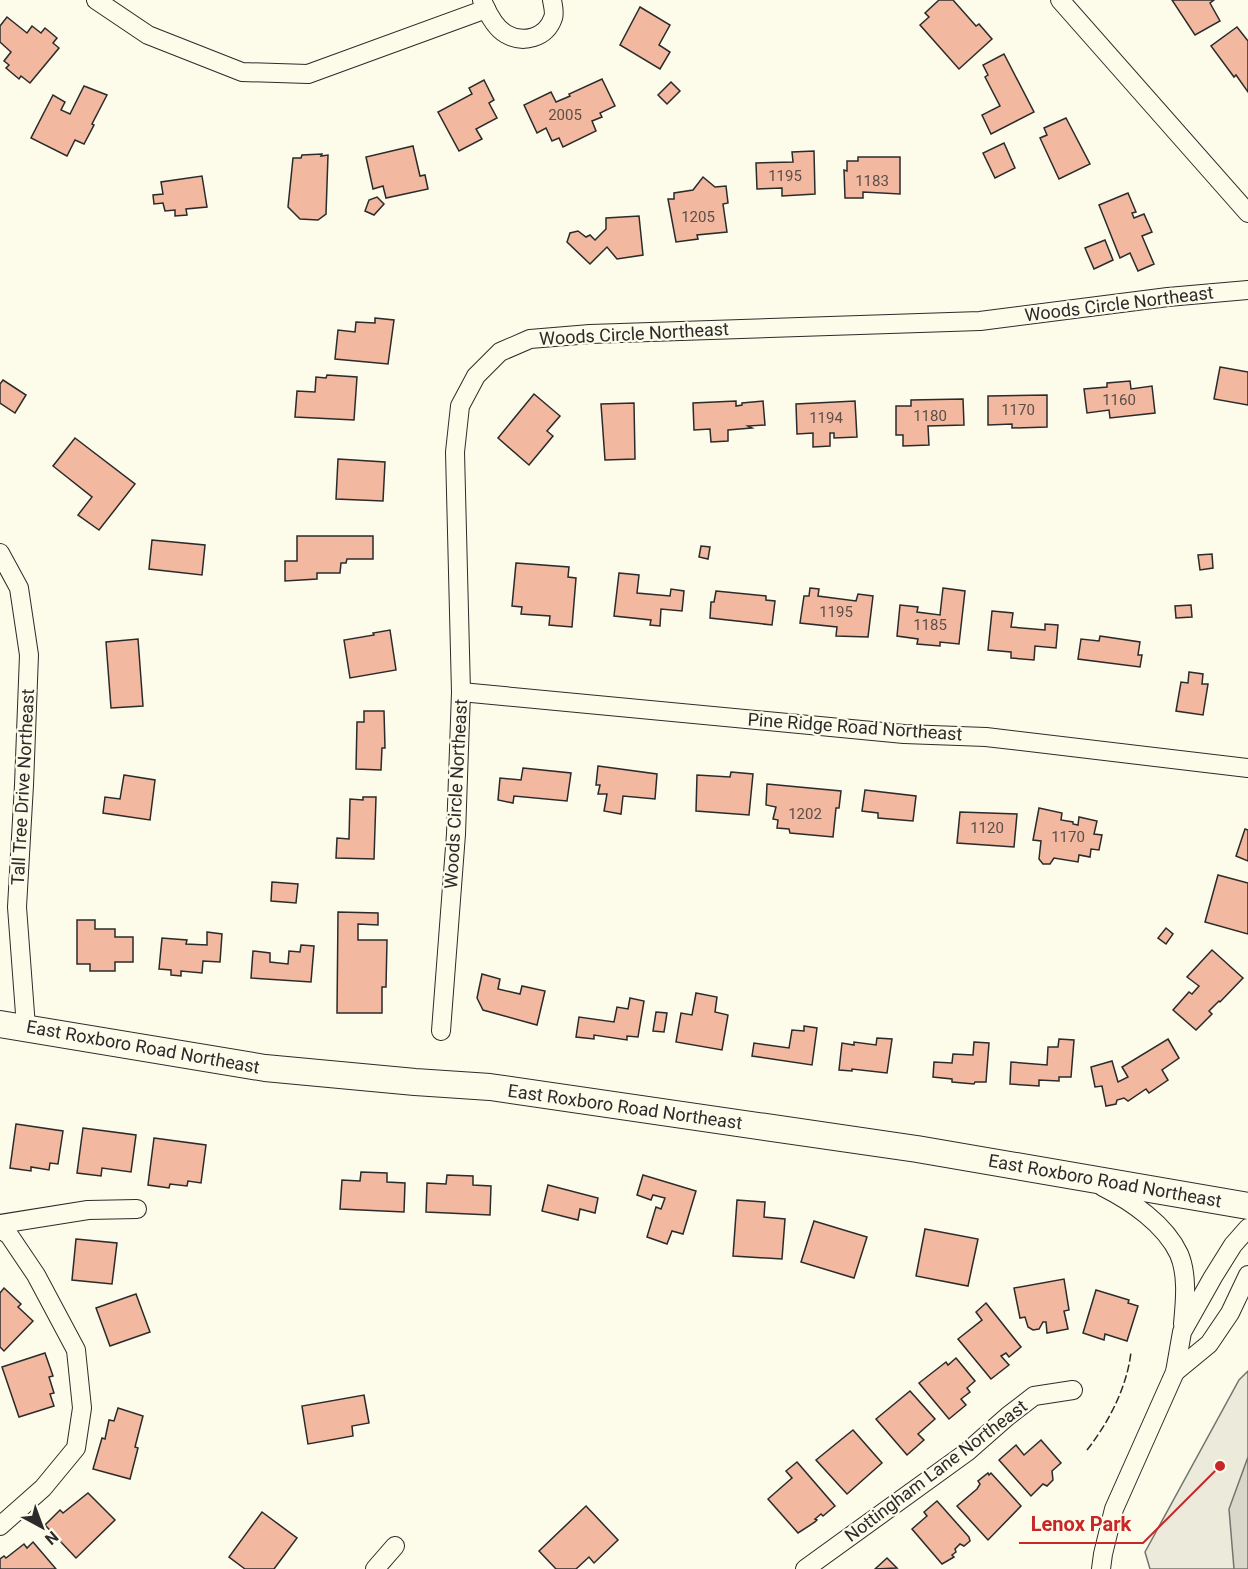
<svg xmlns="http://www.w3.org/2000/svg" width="1248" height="1569" viewBox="0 0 1248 1569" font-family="Roboto,sans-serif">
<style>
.green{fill:#ecebdb;stroke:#74746e;stroke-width:1.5}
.water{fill:#d8d7c9;stroke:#74746e;stroke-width:1.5}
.building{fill:#f2b8a0;stroke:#2b2b2b;stroke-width:1.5}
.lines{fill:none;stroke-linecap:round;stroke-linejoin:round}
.minor-casing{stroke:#2b2b2b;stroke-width:20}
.secondary-casing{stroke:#2b2b2b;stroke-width:28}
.minor{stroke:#fdfbea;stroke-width:18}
.secondary{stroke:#fdfbea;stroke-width:26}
.fence{stroke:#2b2b2b;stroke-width:1.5;stroke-dasharray:8 3;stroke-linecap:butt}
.labels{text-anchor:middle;stroke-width:4.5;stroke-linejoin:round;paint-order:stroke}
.number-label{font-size:15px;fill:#5d4e48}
.street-label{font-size:18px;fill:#2b2b2b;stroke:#fdfbea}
.leader{fill:none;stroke:#c62828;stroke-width:2}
.callout-dot{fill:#c62828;stroke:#fdfbea;stroke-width:2}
.callout-label{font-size:20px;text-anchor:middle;font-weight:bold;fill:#c62828;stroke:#fdfbea;stroke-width:4.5;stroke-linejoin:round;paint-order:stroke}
</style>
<rect width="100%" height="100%" fill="#fdfbea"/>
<path class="green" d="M1248,1371V1569H1150L1145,1552L1239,1380Z"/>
<path class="water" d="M1248,1457V1569H1234L1229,1509Z"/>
<g class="building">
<path d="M939,0H953L976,26L979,24L992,39L959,69L920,25L929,17L925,13Z"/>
<path d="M1172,0H1214L1210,3L1220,21L1195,35Z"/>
<path d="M640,7L670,25L659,45L670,52L660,69L620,45Z"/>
<path d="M7,17L27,33L32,26L41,33L45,28L57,38L53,43L59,48L30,83L21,76L19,79L6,68L9,65L4,61L11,52L0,42V26Z"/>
<path d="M1237,27L1248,41V92L1236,75L1234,77L1211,46Z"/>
<path d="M1004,54L1034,112L991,134L982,115L1000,106L985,77L988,75L983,65Z"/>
<path d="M602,79L615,106L600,113L602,117L592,121L596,131L563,147L559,138L552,141L546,128L537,133L524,105L551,92L556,102L570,96L569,94Z"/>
<path d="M484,80L494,100L489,103L497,118L476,129L482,139L459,151L438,112L472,94L469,88Z"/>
<path d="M671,82L680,91L667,104L658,95Z"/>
<path d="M84,86L107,95L92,124L94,125L84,144L75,140L67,156L31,138L53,95L65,102L61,110L70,114Z"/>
<path d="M1066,118L1090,164L1059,179L1040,138L1047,135L1044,128Z"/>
<path d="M1004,143L1015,168L995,178L983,153Z"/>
<path d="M413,146L420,176L425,175L428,189L386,198L383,186L373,189L366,157Z"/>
<path d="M814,151L815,194L782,196V188L757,189L756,163L793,162L792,152Z"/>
<path d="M322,154L321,156L328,155L326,214L318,220L300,219L288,207L293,158H301L302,155Z"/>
<path d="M858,157H900V194L863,192V198H845L844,170L847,171V161H858Z"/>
<path d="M202,176L207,207L186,209L187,215L175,216V210L165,211L163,203L154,204L153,195L163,194L161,182Z"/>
<path d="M703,177L715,187L726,186L728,203L723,204L727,232L697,235L698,239L676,242L668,199H674V193L693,190Z"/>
<path d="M1128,193L1136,212L1132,213L1134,218L1144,214L1152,232L1142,236L1154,264L1138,271L1130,253L1120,258L1099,205Z"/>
<path d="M377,197L384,204L374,215L365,211L369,200Z"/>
<path d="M639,216L643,255L617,259L607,247L590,264L567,242L570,233L578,231L586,237L590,235L595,240L606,229V218Z"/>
<path d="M1105,240L1113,260L1094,269L1085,248Z"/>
<path d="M375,318L394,320L388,364L335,359L338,330L355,332L356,322L375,323Z"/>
<path d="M1220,367L1248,372V405L1214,399Z"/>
<path d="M327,375L357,377L354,420L295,417L297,391L315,392L316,377L326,378Z"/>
<path d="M3,380L26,395L15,413L0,403V384Z"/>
<path d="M1130,381L1131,389L1152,386L1155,413L1110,418L1109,410L1087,413L1084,389L1107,387V383Z"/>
<path d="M534,394L560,416L547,431L553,436L529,465L498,438Z"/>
<path d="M1047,395V427L1012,428V424L988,425V396Z"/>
<path d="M963,399L964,425L928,426L929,445L903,446V435H896V406H911V400Z"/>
<path d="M736,401V406L742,405V403L763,401L765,425L748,426L752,428L728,430V441L711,442L710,429L694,430L693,403Z"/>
<path d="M855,401L857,437L834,438V433H830V446L813,447V433L797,434L796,404Z"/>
<path d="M634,403L635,459L605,460L601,404Z"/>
<path d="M75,438L135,484L99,530L78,515L92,497L53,466Z"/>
<path d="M338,459L385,462L383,501L336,499Z"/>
<path d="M297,536H373V559H347L346,563H341L340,573H317V579L285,581V561H297Z"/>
<path d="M152,540L205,545L202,575L149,569Z"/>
<path d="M701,546L710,547L708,559L699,557Z"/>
<path d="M1212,554L1213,568L1200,570L1198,555Z"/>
<path d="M516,563L569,567L568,577L576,578L572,627L549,625L550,616L521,614L522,607L512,606Z"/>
<path d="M619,573L639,575L637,593L670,596L671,589L684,591L682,611L661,609L660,626L650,625L651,620L614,616Z"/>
<path d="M810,588L819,589L818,596L856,601L858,594L873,596L868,637L836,636L837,627L800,623L804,596H809Z"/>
<path d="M943,588L965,591L959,644L940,642V646L917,644L918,639L897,636L900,605L918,607L917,612L940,615Z"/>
<path d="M716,591L766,596V600L775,601L772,625L710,618L711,602H714Z"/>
<path d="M1191,605L1192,617L1176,618L1175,606Z"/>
<path d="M992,611L1013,613L1011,627L1045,630V624L1058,625L1056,648L1035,646L1034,660L1011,658V652L988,650Z"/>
<path d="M390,630L396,670L350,678L344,640L374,635L373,633Z"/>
<path d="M1100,636L1140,642L1138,655H1142L1140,667L1078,659L1081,639L1099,641Z"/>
<path d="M138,639L143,706L111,708L106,642Z"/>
<path d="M1189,672L1203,674L1202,684H1208L1203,715L1176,711L1181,682L1188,683Z"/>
<path d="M364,711H384L385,748H382L381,770L356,769L357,722H364Z"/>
<path d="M598,766L657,774L655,799L623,796L621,814L604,811L607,794H598L600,785H596Z"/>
<path d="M523,768L571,773L567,801L514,796L513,803L498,800L500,778L521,780Z"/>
<path d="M731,772L753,774L749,815L696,811L697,775L730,777Z"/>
<path d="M124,775L155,780L150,820L103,813L105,797L120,799Z"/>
<path d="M767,784L841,791L839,808H836L833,837L790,833L789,829L777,828L778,820L773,819L776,807L766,805Z"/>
<path d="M865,790L916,796L913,821L878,818V813L862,811Z"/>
<path d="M363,797H376L374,859L336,858L337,838L349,839L350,799L363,800Z"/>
<path d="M1039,808L1062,813L1061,820L1073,822V824L1078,825L1079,817L1097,821L1094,834L1102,835L1099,850L1091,849L1090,857L1079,855L1078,862L1054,858L1050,864H1043L1039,859L1041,841L1033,840Z"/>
<path d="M960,812L1017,814L1014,847L957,843Z"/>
<path d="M1245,829L1248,830V861L1236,856Z"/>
<path d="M1218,875L1248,883V934L1205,922Z"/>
<path d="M272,882L298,884L296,903L271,901Z"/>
<path d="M338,912L378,913V925L358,924V940H387L386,987H382V1013H337Z"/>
<path d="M77,920H95V929H115V937H133V962H115V971H90V964H77Z"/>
<path d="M1166,928L1173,934L1166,944L1158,938Z"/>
<path d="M207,932L222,934L220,962L203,961L202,973L181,971V976L171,975V970L159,969L162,938L187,940L186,944L207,945Z"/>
<path d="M301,945L314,946L311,982L251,978L253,951L270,953V962L288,964L289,951L300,952Z"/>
<path d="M1212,950L1243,978L1220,1002L1219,1001L1209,1011L1212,1014L1196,1030L1173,1010L1189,992L1192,994L1199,986L1187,977Z"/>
<path d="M482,974L500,979L498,989L520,994L522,986L545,991L537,1025L483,1010L477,998Z"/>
<path d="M696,993L717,997L715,1012L728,1015L722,1050L676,1042L681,1013L692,1015Z"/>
<path d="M630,998L644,1001L638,1037L627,1036V1040L594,1035V1039L576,1037L579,1017L614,1022L617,1007L628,1009Z"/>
<path d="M656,1012L667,1013L664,1032L653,1031Z"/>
<path d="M804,1026L817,1028L812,1065L752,1056L754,1043L789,1048L792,1030L804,1031Z"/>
<path d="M877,1038L892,1039L887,1073L852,1069V1071L839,1070L842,1043L854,1045V1042L876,1045Z"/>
<path d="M1059,1039L1074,1040L1071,1077H1059V1081L1039,1080V1086L1010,1084L1011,1062L1047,1065L1048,1047H1058Z"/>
<path d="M1168,1039L1179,1058L1162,1070L1168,1080L1149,1093L1146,1089L1128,1101L1124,1098L1117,1100L1116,1104L1106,1106L1102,1086L1095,1087L1091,1067L1112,1061L1118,1082L1128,1077L1122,1067Z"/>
<path d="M974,1042L989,1043L986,1082H975L974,1084L952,1082V1079L933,1077L934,1062L952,1063L953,1054L973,1055Z"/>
<path d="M16,1124L63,1131L58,1164L50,1163L49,1170L31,1167V1171L10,1168Z"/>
<path d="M83,1128L136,1135L131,1172L102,1168L101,1176L77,1173Z"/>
<path d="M154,1138L206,1145L201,1183L188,1181L187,1186L170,1184L169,1188L148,1185Z"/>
<path d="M361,1172L387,1173V1182L405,1183L404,1212L340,1209L342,1180L360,1181Z"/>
<path d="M447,1175L473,1176V1185L491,1186L490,1215L426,1212L427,1183L446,1184Z"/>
<path d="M643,1175L696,1191L683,1234L672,1231L667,1244L647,1237L656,1207L661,1209L665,1198L653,1195L651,1200L637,1195Z"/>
<path d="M548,1185L598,1198L595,1213L580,1209L578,1220L542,1211Z"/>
<path d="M737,1200L765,1202L764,1217L785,1219L782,1259L733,1256Z"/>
<path d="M814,1221L867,1237L854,1278L801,1262Z"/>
<path d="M925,1229L978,1239L968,1286L916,1276Z"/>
<path d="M76,1239L117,1243L112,1284L72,1280Z"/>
<path d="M1064,1279L1069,1310L1064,1311L1068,1329L1047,1333L1046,1322H1043L1039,1329L1033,1330L1028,1327L1025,1317L1020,1318L1014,1288Z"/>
<path d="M4,1288L21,1304L18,1307L33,1321L4,1351L0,1347V1293Z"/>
<path d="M1096,1290L1129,1300L1128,1303L1138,1306L1127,1341L1105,1334L1104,1340L1083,1333Z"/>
<path d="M136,1294L150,1332L110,1346L96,1308Z"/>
<path d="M986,1303L1021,1347L1009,1357L1006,1353L1001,1356L1009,1365L991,1379L958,1339L982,1320L976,1312Z"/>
<path d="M45,1353L53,1376L49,1377L54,1393L50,1394L54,1406L19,1417L2,1367Z"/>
<path d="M956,1358L975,1381L967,1388L970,1392L961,1399L966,1405L949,1419L919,1383L946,1362L948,1365Z"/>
<path d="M910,1391L935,1419L918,1434L924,1440L907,1455L876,1419Z"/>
<path d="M364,1395L369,1423L352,1426L353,1436L308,1444L302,1406Z"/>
<path d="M118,1408L143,1416L135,1447L138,1448L130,1479L93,1469L102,1438L105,1439L109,1420L114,1421Z"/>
<path d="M853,1430L882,1463L847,1494L816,1460Z"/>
<path d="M1041,1440L1061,1463L1052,1471L1053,1480L1047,1486L1043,1484L1031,1496L999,1460L1016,1445L1024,1455Z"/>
<path d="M797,1462L835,1506L823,1516L821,1514L815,1519L817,1520L815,1522L798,1533L768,1499L792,1478L786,1471Z"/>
<path d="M988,1473L989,1475L991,1473L1021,1506L988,1540L957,1506L977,1489L980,1484L978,1481Z"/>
<path d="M88,1493L115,1520L76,1558L45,1525L60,1510L63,1513Z"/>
<path d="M937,1501L969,1537L970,1541L964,1546L960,1544L955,1549L956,1552L952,1555L954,1557L942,1564L912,1529L927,1516L924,1512Z"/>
<path d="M586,1506L618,1540L594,1563L589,1557L576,1569H556L539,1551Z"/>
<path d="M262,1512L297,1538L274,1569H245L229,1557Z"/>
<path d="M33,1542L56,1569H0V1559L4,1556L6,1558L24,1544L27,1548Z"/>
<path d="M887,1558L897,1568L875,1569Z"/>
</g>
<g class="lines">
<g class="minor-casing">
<g id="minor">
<path d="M96,0L148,35L242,72L308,74L486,9"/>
<path d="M482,0C487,12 495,28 506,34C523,44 546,38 553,18C555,13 553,6 552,0"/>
<path d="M1060,0L1248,213"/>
<path d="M0,553L19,588L29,655L24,785L17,907L26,1027"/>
<path d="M461,692L904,734L986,737L1248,768"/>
<path d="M441,1031L456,834L461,692L455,452L460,406L476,376L500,352L530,339L590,334L980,321L1168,297L1248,290"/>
<path d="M1103,1187C1131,1201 1165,1224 1179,1254C1188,1275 1185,1302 1183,1324"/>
<path d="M0,1224L88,1210L137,1209"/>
<path d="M0,1229L9,1235L36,1275L76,1350L82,1408L76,1448L43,1488L0,1526"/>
<path d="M1175,1372L1209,1344L1230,1313L1248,1275"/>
<path d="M375,1569L395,1546"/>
<path d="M805,1569L967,1452L1008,1416L1034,1396L1073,1390"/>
<path d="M1101,1569L1103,1554L1114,1509L1175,1372L1182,1332L1213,1277L1233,1245L1248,1228"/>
</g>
</g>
<g class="secondary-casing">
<path id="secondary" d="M0,1024L265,1068L415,1082L490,1087L917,1149L1248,1206"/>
</g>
<use href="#minor" class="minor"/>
<use href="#secondary" class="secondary"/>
<path class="fence" d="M1087,1450C1109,1422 1127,1387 1131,1352"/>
</g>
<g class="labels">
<g class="number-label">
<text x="565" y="120">2005</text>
<text x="785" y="181">1195</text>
<text x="872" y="186">1183</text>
<text x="698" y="222">1205</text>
<text x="1119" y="405">1160</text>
<text x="1018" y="415">1170</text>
<text x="930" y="421">1180</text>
<text x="826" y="423">1194</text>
<text x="836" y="617">1195</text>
<text x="930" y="630">1185</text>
<text x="805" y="819">1202</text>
<text x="987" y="833">1120</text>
<text x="1068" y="842">1170</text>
</g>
<g class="street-label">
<text transform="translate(1119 304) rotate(-7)" y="6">Woods Circle Northeast</text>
<text transform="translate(634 334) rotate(-3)" y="6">Woods Circle Northeast</text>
<text transform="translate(855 727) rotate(4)" y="6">Pine Ridge Road Northeast</text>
<text transform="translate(23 787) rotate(-87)" y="6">Tall Tree Drive Northeast</text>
<text transform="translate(456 794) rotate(-87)" y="6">Woods Circle Northeast</text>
<text transform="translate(143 1047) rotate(10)" y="6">East Roxboro Road Northeast</text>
<text transform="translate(625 1107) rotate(8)" y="6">East Roxboro Road Northeast</text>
<text transform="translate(1105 1181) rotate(10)" y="6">East Roxboro Road Northeast</text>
<text transform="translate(936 1471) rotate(-37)" y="6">Nottingham Lane Northeast</text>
</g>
</g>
<path class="leader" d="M1220 1466L1143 1543H1019"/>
<circle class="callout-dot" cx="1220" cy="1466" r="6"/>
<g class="callout-label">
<text x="1081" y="1531">Lenox Park</text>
</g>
<g transform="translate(42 1527) rotate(139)" stroke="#fdfbea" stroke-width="4.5" paint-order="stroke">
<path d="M0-4.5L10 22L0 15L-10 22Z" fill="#2b2b2b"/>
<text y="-9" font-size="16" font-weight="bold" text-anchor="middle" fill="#2b2b2b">N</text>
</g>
</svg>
